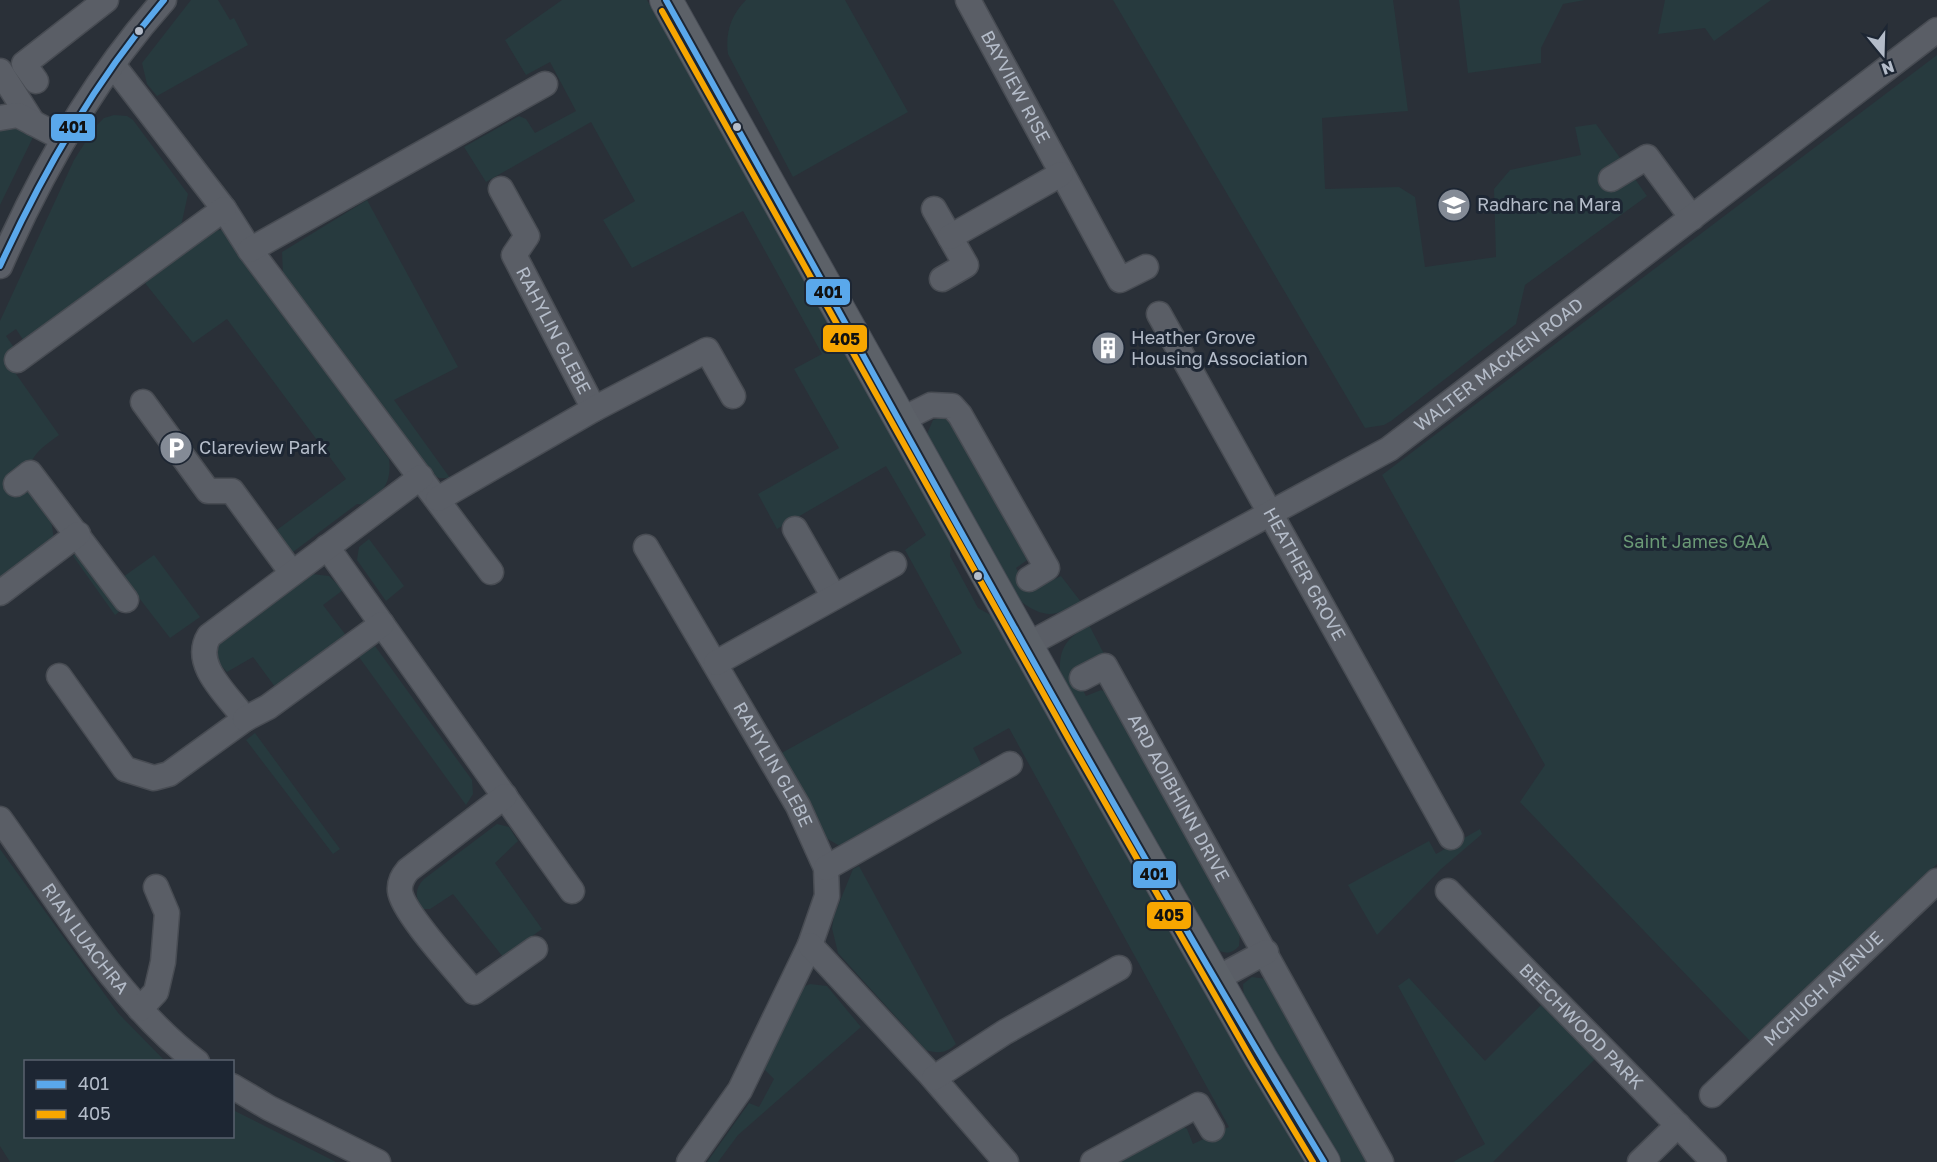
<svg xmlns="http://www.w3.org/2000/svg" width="1937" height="1162" viewBox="0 0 1937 1162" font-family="'Golos Text',sans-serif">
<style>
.green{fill:#273a3e}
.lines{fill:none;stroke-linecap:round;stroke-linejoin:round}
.minor-casing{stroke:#484c53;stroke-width:27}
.major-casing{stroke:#484c55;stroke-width:34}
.minor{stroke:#5a5e66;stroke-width:24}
.major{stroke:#5c6168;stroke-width:32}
.bus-1-casing{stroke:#1d2633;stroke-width:10}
.bus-2-casing{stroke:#1d2633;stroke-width:10}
.bus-1{stroke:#5aa8eb;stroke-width:6}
.bus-2{stroke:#f7a600;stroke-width:6}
.bus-dot{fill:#b4bcc9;stroke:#1d2633;stroke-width:2}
.labels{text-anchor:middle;stroke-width:6;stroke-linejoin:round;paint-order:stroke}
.street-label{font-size:18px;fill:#b4bcc9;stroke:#1d2633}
.poi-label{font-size:18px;fill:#b4bcc9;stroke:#1d2633;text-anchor:start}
.park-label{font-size:18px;fill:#6b9a76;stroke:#1d2633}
.line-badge{stroke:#1d2633;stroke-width:2}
.pale-badge-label{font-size:16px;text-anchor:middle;font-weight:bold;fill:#111}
</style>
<rect width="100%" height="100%" fill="#2a3038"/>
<g class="green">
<path d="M191,0H218L230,20L234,18L248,45L157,96L147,84L142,63Z"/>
<path d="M562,0H647L952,538L950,556L978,608L996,618L1197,979L1304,1162H1114L1181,1125L1187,1129L1193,1144L1229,1127L1009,728L973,748L981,764L977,772L850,844L838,845L826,838L778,755L962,653L905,550L926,535L886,466L777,529L758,494L839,448L794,369L822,354L743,211L632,268L603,220L635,201L591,122L486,182L464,147L519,116L526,119L535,133L576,111L550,62L526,75L505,40Z"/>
<path d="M746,0H845L908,112L793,177L728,54C725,33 731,15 746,0Z"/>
<path d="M1113,0H1393L1408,111L1322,118L1325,189L1399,187L1415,197L1425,267L1496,257L1494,189L1510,170L1581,155L1575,127L1596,124L1647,196L1525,285L1516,324L1391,421L1384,425L1365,428Z"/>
<path d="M1459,0H1585L1563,4L1541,48V63L1468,73Z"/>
<path d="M1665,0H1771L1714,41L1705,28L1658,34Z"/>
<path d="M1937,55V864L1768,1028L1750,1041L1520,802L1545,765L1382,475Z"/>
<path d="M114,115L127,116L133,120L188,194L181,226L24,341L16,329L6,336L15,349L4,357L59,435C36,452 30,455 26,485L51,519L54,540L0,582V321L74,160L95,127L104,118Z"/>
<path d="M16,123L35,133L0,205V124Z"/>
<path d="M367,200L458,367L394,400L450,478H439L431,474L283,274L282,252Z"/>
<path d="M222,230L389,459C392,482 383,492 366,505L357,504L289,555L274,532L346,479L227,319L193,343L145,283L174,261L180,251L210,231Z"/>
<path d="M944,417L949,419L1030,558L1016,568L1029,592L1061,576L1081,602C1055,617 1045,619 1020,601L927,434L933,420Z"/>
<path d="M369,539L404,586L386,601L357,560L359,547Z"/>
<path d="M81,550L124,608L115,615L73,556Z"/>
<path d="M154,555L200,617L170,638L123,577Z"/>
<path d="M312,574L329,576L343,590L323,605L348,638L278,691L253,657L227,672L216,660L217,641L305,576Z"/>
<path d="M1089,625L1104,654L1073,671L1086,696L1101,690L1108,693L1240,933L1239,946C1231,955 1224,954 1214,948L1060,672C1059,646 1068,638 1089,625Z"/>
<path d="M375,646L472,780L473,794L466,805L359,657Z"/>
<path d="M255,733L340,849L333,854L246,740Z"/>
<path d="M497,824L509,827L518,841L495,863L542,929L503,957L453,894L430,909H423C414,898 415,888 424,879Z"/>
<path d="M1480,829L1482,834L1441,869L1377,935L1348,885L1429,841L1436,854Z"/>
<path d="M0,849L119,1014L165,1061L26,1062V1136H232L233,1110L336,1162H10L0,1146Z"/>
<path d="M859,866L956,1044C946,1053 939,1054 926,1050L838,953L832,928L834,916L853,869Z"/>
<path d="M1252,977L1267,979L1370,1162H1338L1244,1002L1243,984Z"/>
<path d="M1409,978L1485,1061L1541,1005L1595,1059L1493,1162H1453L1485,1144L1398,986Z"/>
<path d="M810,984L827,986L861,1027L738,1135L718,1162H707L749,1103L759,1107L774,1079L763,1068L803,987Z"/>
</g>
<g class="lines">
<g class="minor-casing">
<g id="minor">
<path id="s1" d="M968,0L1120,280L1146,267"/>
<path d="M113,65L224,209L250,250L491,572"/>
<path d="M0,71L33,123"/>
<path d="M36,81L24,64L106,0"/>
<path d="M0,118L18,115L64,139"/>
<path d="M1611,179L1647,157L1692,218"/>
<path id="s2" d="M501,189L527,236L514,255L594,409"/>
<path d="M934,209L966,265L942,279"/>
<path d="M950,237L1061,174"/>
<path d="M250,250L545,84"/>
<path d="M0,266C42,170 94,78 164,0"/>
<path id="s3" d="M1159,314L1451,837"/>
<path d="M17,360L224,209"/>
<path d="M143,402L208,491H232L292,573"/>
<path d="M901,420L931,405L952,406L960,415L1047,568L1029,579"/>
<path d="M16,484L30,473L126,600"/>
<path d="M438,499L594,409L707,350L733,396"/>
<path d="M795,529L834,597"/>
<path d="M327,547L572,891"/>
<path id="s4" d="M646,547L798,806L826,868L827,896L810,945L740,1090L689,1162"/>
<path d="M0,593L78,534"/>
<path id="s5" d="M1027,645L1389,449L1937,30"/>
<path d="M716,663L894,564"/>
<path d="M59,676L125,769L154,778L169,774L245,719C229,696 191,665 209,636L421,477"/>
<path id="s6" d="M1082,678L1105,666L1381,1162"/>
<path d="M245,719L268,707L382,624"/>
<path d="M505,796L408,870C403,876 399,882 400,891C402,912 458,972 474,992L535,949"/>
<path id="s7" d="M0,819C58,900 118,1002 197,1062"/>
<path d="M826,868L1010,764"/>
<path id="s8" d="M1448,891L1714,1162"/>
<path d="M810,945L928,1072L1006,1162"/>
<path d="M1216,979L1266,952"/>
<path d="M140,1009L156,992L163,962L167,913L156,887"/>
<path d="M934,1078L1005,1032L1119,968"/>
<path d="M232,1086L269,1108L378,1162"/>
<path id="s9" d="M1712,1095L1937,881"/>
<path d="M1093,1162L1198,1105L1212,1129"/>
<path d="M1640,1162L1678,1125"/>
</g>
</g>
<g class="major-casing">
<path id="major" d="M666,0L1079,739L1261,1058L1324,1162"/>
</g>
<use href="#minor" class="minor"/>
<use href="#major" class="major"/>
<g class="bus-1-casing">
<g id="bus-1">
<path d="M666,0C883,388 1093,781 1324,1162"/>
<path d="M0,266C44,170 95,81 164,0"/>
</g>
</g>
<g class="bus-2-casing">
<path id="bus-2" d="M662,11L1071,743L1253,1062L1313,1162"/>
</g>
<use href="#bus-1" class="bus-1"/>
<use href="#bus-2" class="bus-2"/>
</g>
<defs>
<g id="school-disc" transform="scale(1.725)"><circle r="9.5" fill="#848b96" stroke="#1d2633"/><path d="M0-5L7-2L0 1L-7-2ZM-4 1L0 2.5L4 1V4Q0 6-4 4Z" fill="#fff"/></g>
<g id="building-disc" transform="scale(1.725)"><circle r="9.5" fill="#848b96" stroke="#1d2633"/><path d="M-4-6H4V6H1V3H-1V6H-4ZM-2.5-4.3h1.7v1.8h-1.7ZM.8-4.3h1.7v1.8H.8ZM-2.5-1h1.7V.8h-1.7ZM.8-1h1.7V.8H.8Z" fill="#fff"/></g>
<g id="parking-disc" transform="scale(1.725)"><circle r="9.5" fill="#848b96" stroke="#1d2633"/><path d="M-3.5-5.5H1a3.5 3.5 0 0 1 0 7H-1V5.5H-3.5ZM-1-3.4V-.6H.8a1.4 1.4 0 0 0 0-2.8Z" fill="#fff"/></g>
</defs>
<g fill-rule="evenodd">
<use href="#school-disc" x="1454" y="205"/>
<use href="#building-disc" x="1108" y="348"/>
<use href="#parking-disc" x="176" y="448"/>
</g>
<g class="bus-dot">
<circle cx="139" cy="31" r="5"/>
<circle cx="737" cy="127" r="5"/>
<circle cx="978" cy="576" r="5"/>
</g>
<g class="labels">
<g class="street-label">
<text dy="6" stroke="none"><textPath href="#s1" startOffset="99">BAYVIEW RISE</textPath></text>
<text dy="6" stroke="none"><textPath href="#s2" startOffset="162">RAHYLIN GLEBE</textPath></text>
<text dy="6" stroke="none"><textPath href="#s5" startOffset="550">WALTER MACKEN ROAD</textPath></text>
<text dy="6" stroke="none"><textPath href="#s3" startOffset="298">HEATHER GROVE</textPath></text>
<text dy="6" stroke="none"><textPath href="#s4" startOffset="252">RAHYLIN GLEBE</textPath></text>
<text dy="6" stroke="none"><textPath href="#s6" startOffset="177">ARD AOIBHINN DRIVE</textPath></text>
<text dy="6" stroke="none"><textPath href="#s7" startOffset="147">RIAN LUACHRA</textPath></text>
<text dy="6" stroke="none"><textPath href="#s9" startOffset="154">MCHUGH AVENUE</textPath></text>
<text dy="6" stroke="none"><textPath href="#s8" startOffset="190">BEECHWOOD PARK</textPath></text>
</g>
<g class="poi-label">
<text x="1477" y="211">Radharc na Mara</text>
<text x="1131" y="344">Heather Grove<tspan x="1131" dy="21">Housing Association</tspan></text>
<text x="199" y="454">Clareview Park</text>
</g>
<g class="park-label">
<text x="1696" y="548">Saint James GAA</text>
</g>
</g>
<g class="line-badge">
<rect x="50" y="113" width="46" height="29" rx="6" fill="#5aa8eb"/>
<rect x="805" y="278" width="46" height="28" rx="6" fill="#5aa8eb"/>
<rect x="822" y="324" width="46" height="29" rx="6" fill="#f7a600"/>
<rect x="1132" y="860" width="45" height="29" rx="6" fill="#5aa8eb"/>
<rect x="1146" y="901" width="46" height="29" rx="6" fill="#f7a600"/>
</g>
<g class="pale-badge-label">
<text x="73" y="133">401</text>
<text x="828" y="298">401</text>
<text x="845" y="345">405</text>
<text x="1154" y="880">401</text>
<text x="1169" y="921">405</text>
</g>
<rect x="24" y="1060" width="210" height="78" fill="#1d2633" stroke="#59626f" stroke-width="1.5"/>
<rect x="36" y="1080" width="30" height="9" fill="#5aa8eb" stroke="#59626f" stroke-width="1.5"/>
<text x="78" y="1090" font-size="18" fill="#b4bcc9">401</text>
<rect x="36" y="1110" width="30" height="9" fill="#f7a600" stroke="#59626f" stroke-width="1.5"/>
<text x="78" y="1120" font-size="18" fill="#b4bcc9">405</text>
<g transform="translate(1883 54) rotate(161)" stroke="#1d2633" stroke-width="4.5" paint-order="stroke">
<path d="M0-4.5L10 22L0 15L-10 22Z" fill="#b4bcc9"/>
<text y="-9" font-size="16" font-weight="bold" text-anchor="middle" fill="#b4bcc9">N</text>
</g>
</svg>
